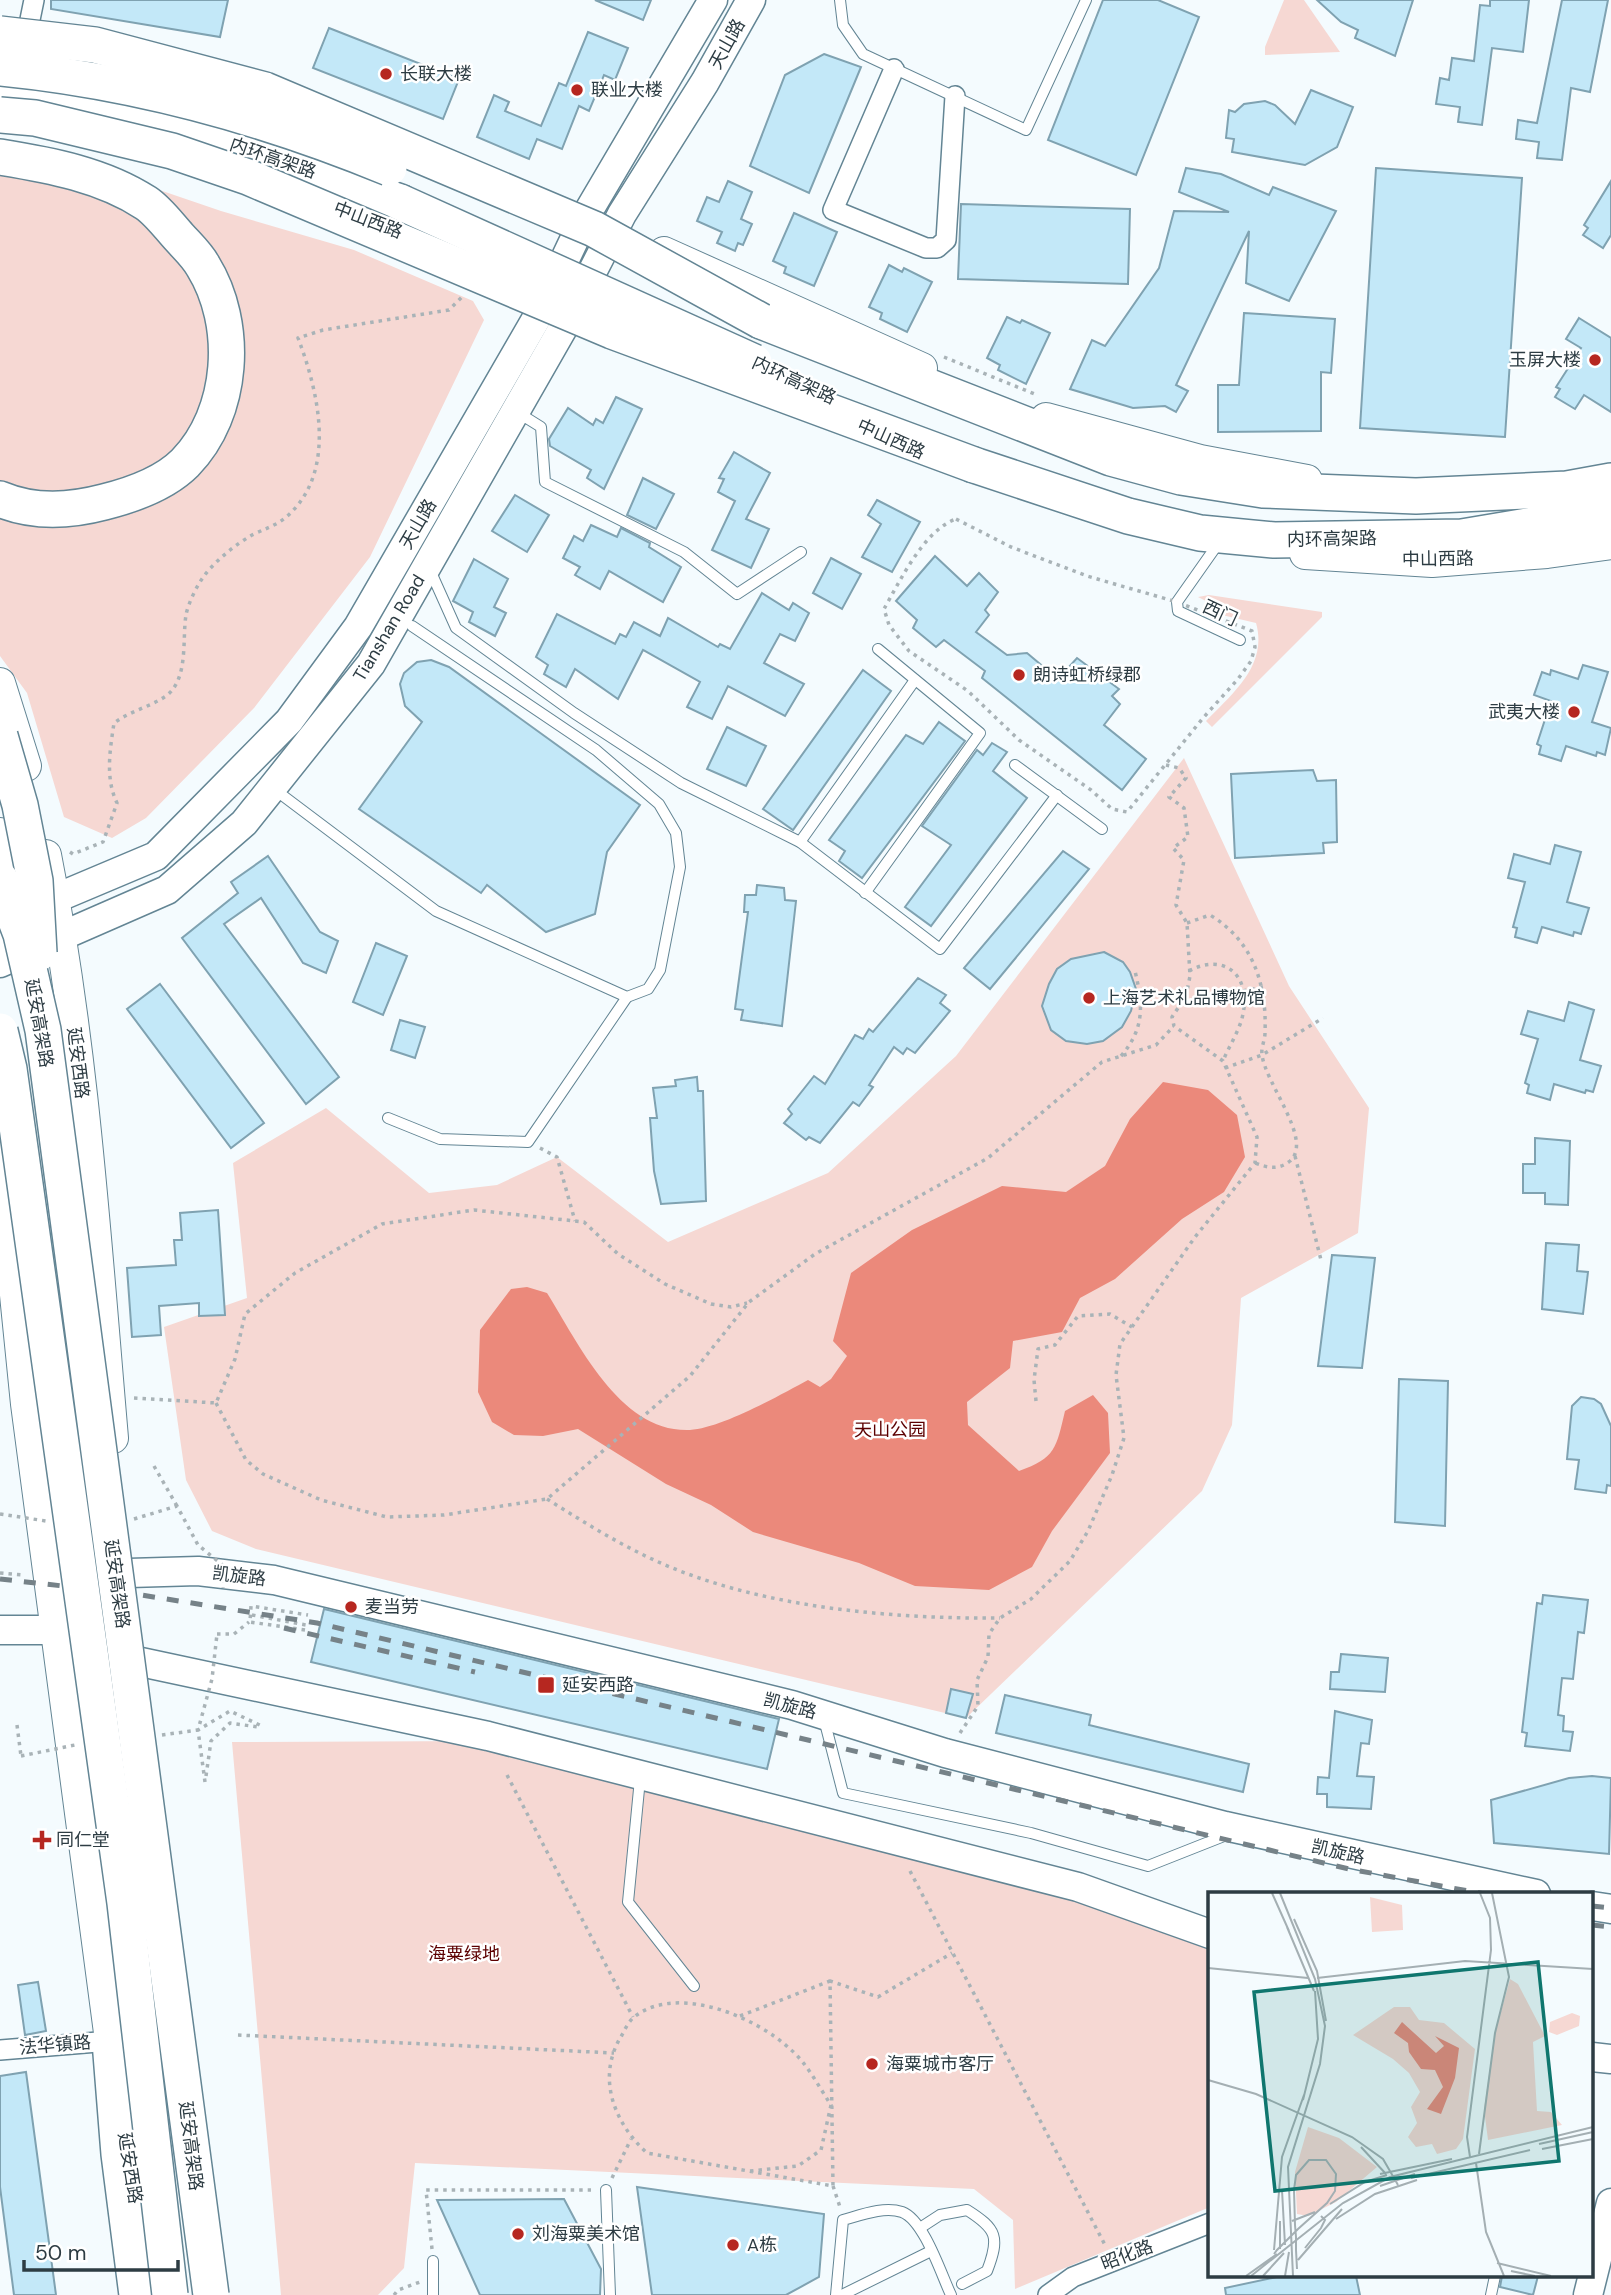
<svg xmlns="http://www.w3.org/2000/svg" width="1611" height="2295" viewBox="0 0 1611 2295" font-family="'DM Sans','Noto Sans SC',sans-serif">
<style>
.green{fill:#f6d8d3}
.water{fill:#eb897b}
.building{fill:#c3e8f8;stroke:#7fa2b1;stroke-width:2}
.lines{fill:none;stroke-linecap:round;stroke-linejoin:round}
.lane-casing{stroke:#638594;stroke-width:12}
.street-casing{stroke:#638594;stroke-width:22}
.secondary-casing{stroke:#638594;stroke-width:31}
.primary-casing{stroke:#638594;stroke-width:32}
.highway-casing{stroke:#638594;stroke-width:38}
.path{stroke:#a9b3b7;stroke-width:3.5;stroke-dasharray:3.5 5;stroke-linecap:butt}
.lane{stroke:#fff;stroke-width:10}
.street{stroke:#fff;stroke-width:19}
.secondary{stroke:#fff;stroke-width:28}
.primary{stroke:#fff;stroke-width:30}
.highway{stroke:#fff;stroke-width:35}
.rail{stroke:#768288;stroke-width:5;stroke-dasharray:12 12;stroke-linecap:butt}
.highway-bridge-casing{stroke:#638594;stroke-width:38;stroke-linecap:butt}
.path-bridge{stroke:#a9b3b7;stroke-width:3.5;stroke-dasharray:3.5 5;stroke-linecap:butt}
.highway-bridge{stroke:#fff;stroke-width:35}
.poi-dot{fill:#b62720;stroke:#fff;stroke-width:2.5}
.labels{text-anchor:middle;stroke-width:5;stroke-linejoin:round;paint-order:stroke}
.street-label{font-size:18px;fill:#2d3c43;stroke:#fff}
.poi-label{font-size:18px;fill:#2d3c43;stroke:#fff;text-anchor:start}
.park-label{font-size:18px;fill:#5c0001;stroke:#fff}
.inset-road{fill:none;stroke:#a4afb3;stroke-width:2}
.view{fill:#0f766e;fill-opacity:0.15;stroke:#0f766e;stroke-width:3.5}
.inset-edge{fill:none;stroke:#2d3c43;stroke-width:3.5}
</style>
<rect width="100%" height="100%" fill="#f4fbfe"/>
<g class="green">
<path d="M1284,0H1304L1340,52L1265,55V47Z"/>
<path d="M0,169L136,182L221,211L354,250L473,301L484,320L370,557L254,708L146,818L112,838L64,817L27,693L0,656Z"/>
<path d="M1209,595L1322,612V617L1212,727L1206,721C1233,693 1268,665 1256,623L1205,611L1206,601L1198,597Z"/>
<path d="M1184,758L1289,986L1369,1108L1358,1233L1241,1298L1232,1425L1202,1491L966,1718L256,1549L212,1531L186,1480L164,1327L247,1298L233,1163L326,1108L429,1193L497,1185L557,1157L668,1242L828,1173L956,1056Z"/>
<path d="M482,1741L1077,1890L1210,1942V2207L1015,2289L1013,2220L974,2189L415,2163L404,2268L378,2295H281L232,1742Z"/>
</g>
<path class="water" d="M1163,1082L1208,1090L1237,1115L1245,1157L1224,1192L1182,1219L1115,1279L1080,1298L1062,1332L1013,1341L1010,1368L967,1402L968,1425L1019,1471C1056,1458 1056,1448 1065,1411L1093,1395L1108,1413L1110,1453L1052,1531L1032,1567L989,1590L915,1586L859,1563L753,1532L711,1505L666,1484L578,1429L543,1436L514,1435L492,1422L478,1392L480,1330L511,1289L527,1287L547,1293C579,1344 620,1433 690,1430C722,1428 780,1395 808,1380L820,1387L831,1379L847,1356L833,1341L851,1273L912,1230L1002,1186L1066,1192L1105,1166L1130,1119Z"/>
<g class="building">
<path d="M51,0H228L220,37L51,9Z"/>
<path d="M595,0H651L643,20Z"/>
<path d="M1103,0H1158L1199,17L1136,175L1048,140Z"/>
<path d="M1317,0H1413L1395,56L1355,38L1358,30L1341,22Z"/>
<path d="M1490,0H1529L1523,52L1492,48L1482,125L1458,122L1460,107L1436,104L1440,78L1449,80L1452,58L1474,61L1480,5L1490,6Z"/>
<path d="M1562,0H1608L1590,92L1571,88L1562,160L1537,158L1539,142L1516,139L1518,120L1537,123Z"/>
<path d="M329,28L459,79L443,119L313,68Z"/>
<path d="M588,32L628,48L615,80L604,75L589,111L579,106L562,149L537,139L529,159L477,137L494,95L509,102L505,111L541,126L559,83L566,86Z"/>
<path d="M824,54L861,67L809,193L750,166L785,75Z"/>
<path d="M1311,90L1353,107L1337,147L1305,165L1232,152L1234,139L1226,138L1229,110L1235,112L1244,104L1265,101L1275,105L1295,124Z"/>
<path d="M1186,168L1221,174L1269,195L1273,187L1336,211L1289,301L1246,283L1249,231L1176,385L1188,391L1176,412L1165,406L1133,408L1070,389L1092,340L1105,346L1159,268L1174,211L1229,212L1179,192Z"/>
<path d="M1376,168L1522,178L1505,437L1360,428Z"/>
<path d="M728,181L752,192L741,219L752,224L743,245L738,243L735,251L717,243L722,232L697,221L707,197L719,202Z"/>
<path d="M1611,181V235L1603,248L1583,235L1588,228L1584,225Z"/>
<path d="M961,204L1130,209L1128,284L958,279Z"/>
<path d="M794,213L837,232L814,286L784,273L786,267L773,261Z"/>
<path d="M889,265L902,272L904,268L932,282L907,332L880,319L882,313L869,307Z"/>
<path d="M1244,313L1335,319L1331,373L1321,372V431L1218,432V385H1239Z"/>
<path d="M1007,317L1020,323L1022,320L1050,333L1026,384L998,370L1000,365L987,358Z"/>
<path d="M1579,318L1611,338V412L1584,395L1575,409L1555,397L1560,389L1556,387L1581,348L1566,339Z"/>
<path d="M616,397L642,409L604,489L587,478L591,470L550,446L549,439L568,408L593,425L596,419L603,423Z"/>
<path d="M734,452L770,473L746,519L769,529L751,568L712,550L735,501L718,492L724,479L719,478Z"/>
<path d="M643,478L674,494L656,529L627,515Z"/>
<path d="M515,495L549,515L527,552L492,531Z"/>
<path d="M877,500L920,522L892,572L862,557L881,524L868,515Z"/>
<path d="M591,525L617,537L621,528L650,543L649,547L681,567L663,602L609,571L600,589L575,575L580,567L563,558L574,536L583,541Z"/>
<path d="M935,556L967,586L979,573L998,592L985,610L989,615L976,632L1007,655L1027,653L1058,679L1077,658L1119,689L1112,696L1120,704L1104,725L1146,759L1122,790L982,678L985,671L944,640L936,647L913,628L917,620L896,601Z"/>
<path d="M831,558L861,574L842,609L813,593Z"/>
<path d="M474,559L508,579L494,607L506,613L495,636L469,622L473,612L453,601Z"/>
<path d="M762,593L789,610L793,603L809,613L795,641L780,634L764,663L804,684L785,716L728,686L712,719L687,707L700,682L643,650L618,699L575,669L566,687L544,674L548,665L536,657L557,614L615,644L620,634L626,637L634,622L660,636L668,618L718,647L720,644L730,649Z"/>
<path d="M431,660L449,667L640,805L607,852L595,914L546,932L487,885L481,893L359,809L422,722L405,706L400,684L404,673L417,662Z"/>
<path d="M1583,665L1608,672L1592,722L1611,728L1605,755L1597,752L1596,756L1566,746L1561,761L1539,754L1541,746L1537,744L1551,701L1534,695L1542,672L1550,675L1551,670L1578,679Z"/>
<path d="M863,670L891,691L793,830L763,809Z"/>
<path d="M939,722L965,741L862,878L839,861L845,851L829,840L906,735L923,744Z"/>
<path d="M727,727L766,746L746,786L707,769Z"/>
<path d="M992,743L1007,752L993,771L1027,798L931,926L905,907L951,845L922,826L977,750L983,755Z"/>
<path d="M1313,770L1317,781L1336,780L1337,842L1323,843L1324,853L1235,858L1231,774Z"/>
<path d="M1555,845L1581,852L1567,902L1589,908L1581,934L1574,932L1573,936L1542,927L1537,943L1515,937L1517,928L1513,927L1525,882L1508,878L1514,854L1550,864Z"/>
<path d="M1063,851L1089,869L990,989L964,968Z"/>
<path d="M268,856L320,932L338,941L326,973L303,963L261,898L224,924L339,1077L306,1104L182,938L238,893L231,882Z"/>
<path d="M757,885L784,888L785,900L796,901L782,1026L741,1020L743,1010L735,1009L748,912H744L745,895H756Z"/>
<path d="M376,943L407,956L383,1015L353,1002Z"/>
<path d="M1104,952L1123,962L1130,972L1136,989L1131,1011L1122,1027L1103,1041L1087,1044L1066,1041L1051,1030L1042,1006L1049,984L1057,969L1071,959Z"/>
<path d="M918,978L946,995L940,1003L950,1011L915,1053L907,1048L903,1054L894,1047L869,1085L873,1087L859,1106L853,1102L820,1143L809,1137L806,1140L784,1123L792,1114L788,1109L814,1076L825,1084L855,1035L863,1039L869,1029L873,1032Z"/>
<path d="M160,984L264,1123L231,1148L127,1009Z"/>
<path d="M1569,1002L1594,1010L1580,1060L1601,1066L1593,1092L1586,1090L1585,1093L1554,1084L1550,1100L1527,1093L1529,1085L1525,1083L1538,1039L1521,1034L1528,1011L1564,1021Z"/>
<path d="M400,1020L425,1027L415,1058L391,1050Z"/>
<path d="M697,1077L698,1091H703L706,1201L661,1204L654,1171L650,1118H657L653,1088L676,1086L675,1080Z"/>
<path d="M1535,1138L1570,1141L1568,1205L1545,1204V1193H1523V1164H1535Z"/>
<path d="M218,1210L225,1315L199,1316V1303L159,1306L161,1335L132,1337L127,1268L176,1265L174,1240H182L180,1213Z"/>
<path d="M1546,1243L1579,1245L1577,1271L1588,1272L1583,1314L1542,1309Z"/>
<path d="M1332,1255L1375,1258L1362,1368L1318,1366Z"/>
<path d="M1399,1379L1448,1381L1445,1526L1395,1522Z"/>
<path d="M1581,1397L1594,1399L1601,1404L1611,1426V1486L1607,1485L1606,1493L1575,1489L1579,1460L1567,1459L1572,1406Z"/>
<path d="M1543,1595L1588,1600L1584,1633L1578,1632L1573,1679L1562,1678L1558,1715L1564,1716L1563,1731L1573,1732L1570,1751L1525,1746L1527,1733L1522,1732L1537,1603L1542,1604Z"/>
<path d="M324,1609L779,1719L767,1769L311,1662Z"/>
<path d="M1341,1654L1388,1658L1385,1692L1330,1689L1331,1672H1339Z"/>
<path d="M951,1689L973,1694L966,1718L946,1713Z"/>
<path d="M1005,1695L1091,1715L1089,1725L1249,1764L1243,1792L996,1733Z"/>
<path d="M1335,1711L1372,1720L1369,1744L1361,1743L1357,1776L1374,1777L1371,1809L1327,1807V1794H1317L1318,1777L1329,1778Z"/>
<path d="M1592,1776L1611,1778L1609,1854L1494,1843L1491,1800L1569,1778Z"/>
<path d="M38,1982L46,2031L25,2035L18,1985Z"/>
<path d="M26,2072L56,2295H14L0,2187V2076Z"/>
<path d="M637,2187L824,2214L819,2277L786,2295H652Z"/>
<path d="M564,2199L601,2269L600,2295H480L437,2200Z"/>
<path d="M1281,2276H1356L1360,2295H1226L1225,2288Z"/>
<path d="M1502,2276H1538L1533,2295L1500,2287Z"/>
</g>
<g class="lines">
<g class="lane-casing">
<g id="lane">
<path d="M840,0L843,25L863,54L1026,130L1086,0"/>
<path d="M517,412L541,427L545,482L684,552L737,594L801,552"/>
<path d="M1215,548L1177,602L1178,611L1240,640"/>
<path d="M430,570L456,628L574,713L681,783L800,842L940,949L1057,795"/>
<path d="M1015,765L1102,829"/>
<path d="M274,789L436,911L627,997L648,989L660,970L680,867L676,833L659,804L596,750L412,626"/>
<path d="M800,842L915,680"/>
<path d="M865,893L980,733L878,649"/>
<path d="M388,1118L440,1139L528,1142L627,997"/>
<path d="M824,1719L843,1793L1031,1833L1148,1866L1229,1834"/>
<path d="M640,1779L628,1902L694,1986"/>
<path d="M606,2190L610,2295"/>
<path d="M920,2228L940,2215L967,2210C997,2229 1000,2237 987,2271L962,2284"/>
<path d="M433,2261V2295"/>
<path d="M836,2295L843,2220C861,2215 884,2206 902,2212C924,2220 941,2274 951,2295"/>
<path d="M842,2295L931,2251"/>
<path d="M1491,2295L1495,2276"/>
</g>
</g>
<g class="street-casing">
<g id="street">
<path d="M25,44L34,0"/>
<path d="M894,69L833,210L926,248H937L946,240L955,96"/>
<path d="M0,2050L110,2041"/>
<path d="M1048,2295L1073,2277L1210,2223"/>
</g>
</g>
<g class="secondary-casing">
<g id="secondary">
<path d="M0,936L54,899L156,856L289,721L358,627L539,314L585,217L713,0"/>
<path d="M0,963L167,890L244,823L371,664L567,321L622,214L705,82L751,0"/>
<path d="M103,1593L129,1573L198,1571L274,1580L792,1705L945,1753L1225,1826L1536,1894"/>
<path d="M0,1630H57L136,1661L488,1736L1078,1887L1210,1934"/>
<path d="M1592,1906L1611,1909"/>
<path d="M1592,2057L1611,2059"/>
<path d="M1588,2295L1611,2203"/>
</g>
</g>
<g class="primary-casing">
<g id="primary">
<path d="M664,252L922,368"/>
<path d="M1046,418L1200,460L1307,480"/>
<path d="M1305,554L1432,562L1547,553L1611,544"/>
<path d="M0,683L26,766"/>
<path d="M0,833L17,904"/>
<path d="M46,855C84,1047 96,1243 113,1438"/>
<path d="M0,1146L26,1404L113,2063"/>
</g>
</g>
<g class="highway-casing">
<g id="highway">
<path d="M0,93L58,99L185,127L400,202"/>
<path d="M0,157C50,165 103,175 146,203C158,211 169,226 179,237C187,246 197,255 203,266C239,324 234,413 185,463C164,484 132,495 104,502C70,511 33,513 0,499"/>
<path d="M761,321L1111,458L1181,477L1263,490L1416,496L1567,489L1611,481"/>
<path d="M974,465L1128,516L1200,533L1274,540L1462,537L1611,512"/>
<path d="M110,2041L119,2154L137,2295"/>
</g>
</g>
<g class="path">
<path d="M944,357L1037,395"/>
<path d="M956,519L1011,547L1087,576L1177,602L1252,631L1255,647L1251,661L1238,679L1203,718L1127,812L1112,809L1091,790L1019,740L968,691L909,651L889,625L884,609C900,581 924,530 956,519Z"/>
<path d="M70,852L73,854L103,842L117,803C105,778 110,750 114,723C130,711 150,707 166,696C189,679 182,639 186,615C188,604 197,585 204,576C216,560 235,545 252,535C264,529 275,526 285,518C338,474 319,393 298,338L323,330L449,310L463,296"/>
<path d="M1187,923L1210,915C1253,941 1267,984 1265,1033C1265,1040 1261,1047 1262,1054C1264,1082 1314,1140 1290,1161C1279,1170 1268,1168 1255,1163"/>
<path d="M1189,971C1224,952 1251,975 1243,1014C1240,1030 1229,1046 1223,1061"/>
<path d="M1243,991L1263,987"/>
<path d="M1121,1056C1145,1028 1143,1005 1135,971"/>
<path d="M1225,1068L1262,1055L1323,1018"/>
<path d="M540,1148L557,1157L575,1221"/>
<path d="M1295,1156L1321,1260"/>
<path d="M134,1398L216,1403L235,1359L245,1314L295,1273L382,1224L474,1210L584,1222L618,1254L665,1284L711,1304L731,1307L747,1303"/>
<path d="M1036,1401L1034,1380L1038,1349L1055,1345L1078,1316L1110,1314L1132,1327"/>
<path d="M216,1403L246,1460L263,1474L321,1500L387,1517L444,1515L547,1499L690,1376L749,1302L815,1254L988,1158L1102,1062L1156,1045L1173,1027"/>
<path d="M154,1466L177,1506"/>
<path d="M547,1499C582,1521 617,1543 654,1560C756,1607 888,1619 1000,1618"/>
<path d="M0,1573L23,1575"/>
<path d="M252,1615L306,1625"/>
<path d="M305,1630L250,1622L251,1606L308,1615"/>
<path d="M217,1634H234L249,1622"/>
<path d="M17,1725L21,1756"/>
<path d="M960,1733L978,1706L977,1680L988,1657L989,1634L1000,1618L1031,1599L1070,1561L1088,1531L1112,1475L1124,1438L1116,1375L1120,1344L1195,1237L1255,1163L1257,1137L1223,1061L1174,1026L1172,1017L1186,996L1190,976L1187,923L1176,905L1184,860L1173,848L1188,837L1184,808L1169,797L1186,778L1179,768L1166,765"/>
<path d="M507,1775L633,2017"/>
<path d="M206,1776L211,1741L230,1723L258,1727"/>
<path d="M205,1782L198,1730L230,1711L264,1727"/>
<path d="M910,1871L1105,2245"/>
<path d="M740,2016L830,1981"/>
<path d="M238,2035L614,2053"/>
<path d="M750,2171L798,2166L821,2150L831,2105C819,2087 807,2063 790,2049C756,2017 677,1983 634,2017C629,2021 625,2029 622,2035C596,2076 613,2122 647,2153L833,2186L830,1981L878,1997L952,1953"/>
<path d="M612,2178L631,2139"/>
<path d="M833,2186L840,2207"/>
<path d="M432,2249L426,2190H591"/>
<path d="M394,2295L398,2290L420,2282"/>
</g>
<use href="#lane" class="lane"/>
<use href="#street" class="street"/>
<use href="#secondary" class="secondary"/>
<use href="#primary" class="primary"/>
<use href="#highway" class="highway"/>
<g class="rail">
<path d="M0,1579L135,1594L317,1623L1349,1869L1485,1894"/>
<path d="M284,1628L475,1672"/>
<path d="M1592,1906L1611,1908"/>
<path d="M1592,1925L1611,1927"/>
</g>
<g class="highway-bridge-casing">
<g id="highway-bridge">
<path d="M0,34L95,45L265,90L594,229L761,321"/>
<path d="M0,68C134,81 265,117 389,168"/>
<path d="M0,115L35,118L172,151L248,177L612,331L974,465"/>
<path d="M400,202L754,362"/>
<path d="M0,736L20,805L35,881L39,953"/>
<path d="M0,879L21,934L43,1030L211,2295"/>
<path d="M0,1031L9,1069L125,1903L170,2295"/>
</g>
</g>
<g class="path-bridge">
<path d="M0,1514L46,1521"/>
<path d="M134,1519L177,1506L198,1545L225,1567L223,1588"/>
<path d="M162,1735L198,1730L212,1679L217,1634"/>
<path d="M21,1756L75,1745"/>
</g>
<use href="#highway-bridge" class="highway-bridge"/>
</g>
<g class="poi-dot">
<circle cx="386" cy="74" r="7"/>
<circle cx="577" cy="90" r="7"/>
<circle cx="1595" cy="360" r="7"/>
<circle cx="1019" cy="675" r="7"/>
<circle cx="1574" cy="712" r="7"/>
<circle cx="1089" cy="998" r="7"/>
<circle cx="351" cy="1607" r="7"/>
<rect x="537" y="1676" width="18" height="18" rx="3.5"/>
<path d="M38.5 1829.5h7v7h7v7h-7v7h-7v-7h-7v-7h7z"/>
<circle cx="872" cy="2064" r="7"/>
<circle cx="518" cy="2234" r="7"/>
<circle cx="733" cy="2245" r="7"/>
</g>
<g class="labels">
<g class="street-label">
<text transform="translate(727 44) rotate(-61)" y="6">天山路</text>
<text transform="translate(273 158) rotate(19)" y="6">内环高架路</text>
<text transform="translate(368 220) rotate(21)" y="6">中山西路</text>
<text transform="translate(794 380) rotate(25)" y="6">内环高架路</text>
<text transform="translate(891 439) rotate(24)" y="6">中山西路</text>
<text transform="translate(418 524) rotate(-60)" y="6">天山路</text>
<text transform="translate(1332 539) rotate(-1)" y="6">内环高架路</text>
<text transform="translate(1438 559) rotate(-1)" y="6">中山西路</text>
<text transform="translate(1220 613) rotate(25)" y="6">西门</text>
<text transform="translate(389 628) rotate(-59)" y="6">Tianshan Road</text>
<text transform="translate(39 1023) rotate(80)" y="6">延安高架路</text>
<text transform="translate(78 1063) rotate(83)" y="6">延安西路</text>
<text transform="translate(239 1576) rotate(7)" y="6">凯旋路</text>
<text transform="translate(117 1584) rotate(82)" y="6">延安高架路</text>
<text transform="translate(790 1706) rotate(15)" y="6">凯旋路</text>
<text transform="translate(1338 1852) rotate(13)" y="6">凯旋路</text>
<text transform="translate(55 2045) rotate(-5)" y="6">法华镇路</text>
<text transform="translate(191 2146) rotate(83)" y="6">延安高架路</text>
<text transform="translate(130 2168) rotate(81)" y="6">延安西路</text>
<text transform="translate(1127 2255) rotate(-21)" y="6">昭化路</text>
</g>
<g class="poi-label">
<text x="400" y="80">长联大楼</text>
<text x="591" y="96">联业大楼</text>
<text x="1581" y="366" text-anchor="end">玉屏大楼</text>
<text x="1033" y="681">朗诗虹桥绿郡</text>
<text x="1560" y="718" text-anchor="end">武夷大楼</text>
<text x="1103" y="1004">上海艺术礼品博物馆</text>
<text x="365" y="1613">麦当劳</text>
<text x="562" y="1691">延安西路</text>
<text x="56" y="1846">同仁堂</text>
<text x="886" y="2070">海粟城市客厅</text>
<text x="532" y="2240">刘海粟美术馆</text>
<text x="747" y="2251">A栋</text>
</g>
<g class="park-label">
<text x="890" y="1436">天山公园</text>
<text x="464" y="1960">海粟绿地</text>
</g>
</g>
<g transform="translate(1208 1892)">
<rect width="385" height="385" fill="#f4fbfe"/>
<path d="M162,5L194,13L195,38L164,40ZM302,87L310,92L337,144L325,150L329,219L343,220L354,233L280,248L276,217L287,141ZM186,115H202L211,128L236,131L267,157L255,247L248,257L229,262L224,252L208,255L200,245L209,231L203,215L212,200L201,181L185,167L145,143ZM364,121L372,124L371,134L349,143L341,140L342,130ZM100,235L131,246L169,275L128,310L100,324L89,322L87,280Z" fill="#f6d8d3"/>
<path d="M194,130L228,161L236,154L227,144L251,156L247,186L233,222L219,217L235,195L227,178L213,177L201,160L200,151L186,141Z" fill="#eb897b"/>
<path class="inset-road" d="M64,1L81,39M72,1L107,87L117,134L112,172L80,275L85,384M86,27L109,79L118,129M79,35L106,99M0,76L100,86M109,86L257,69L385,77M0,188L48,202L144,245L175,267L190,293M95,208L110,147L107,99M331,252L385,240M153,255L178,282M334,257L385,247M271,262L287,141L301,85L284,1M262,265L259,245L283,58L282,26L272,1M268,271L278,340L296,384M172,282L244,267M203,286L322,258M172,294L207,282M74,298L77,353M122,312L157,290L179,283M128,327L167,302L209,288M84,329L107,320M97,356L113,336L117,328L113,324M72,357V329M66,358L74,265L96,203M66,362L69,358L90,337L119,311L127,299L128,282L118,268H101L88,283L86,298L87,333L88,345V358L89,377M90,368L134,317M289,371L343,384M303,379L327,384M38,384L69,362M43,384L135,311L182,285L385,235M55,384L76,361M77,384L81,360"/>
<path class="view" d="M330,70L351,269L67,299L46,100Z"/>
<rect width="385" height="385" class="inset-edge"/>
</g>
<path d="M24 2260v10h154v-10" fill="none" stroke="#2d3c43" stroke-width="3.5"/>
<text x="35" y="2260" font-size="21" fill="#2d3c43" stroke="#ffffff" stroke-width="5" paint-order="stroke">50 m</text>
</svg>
